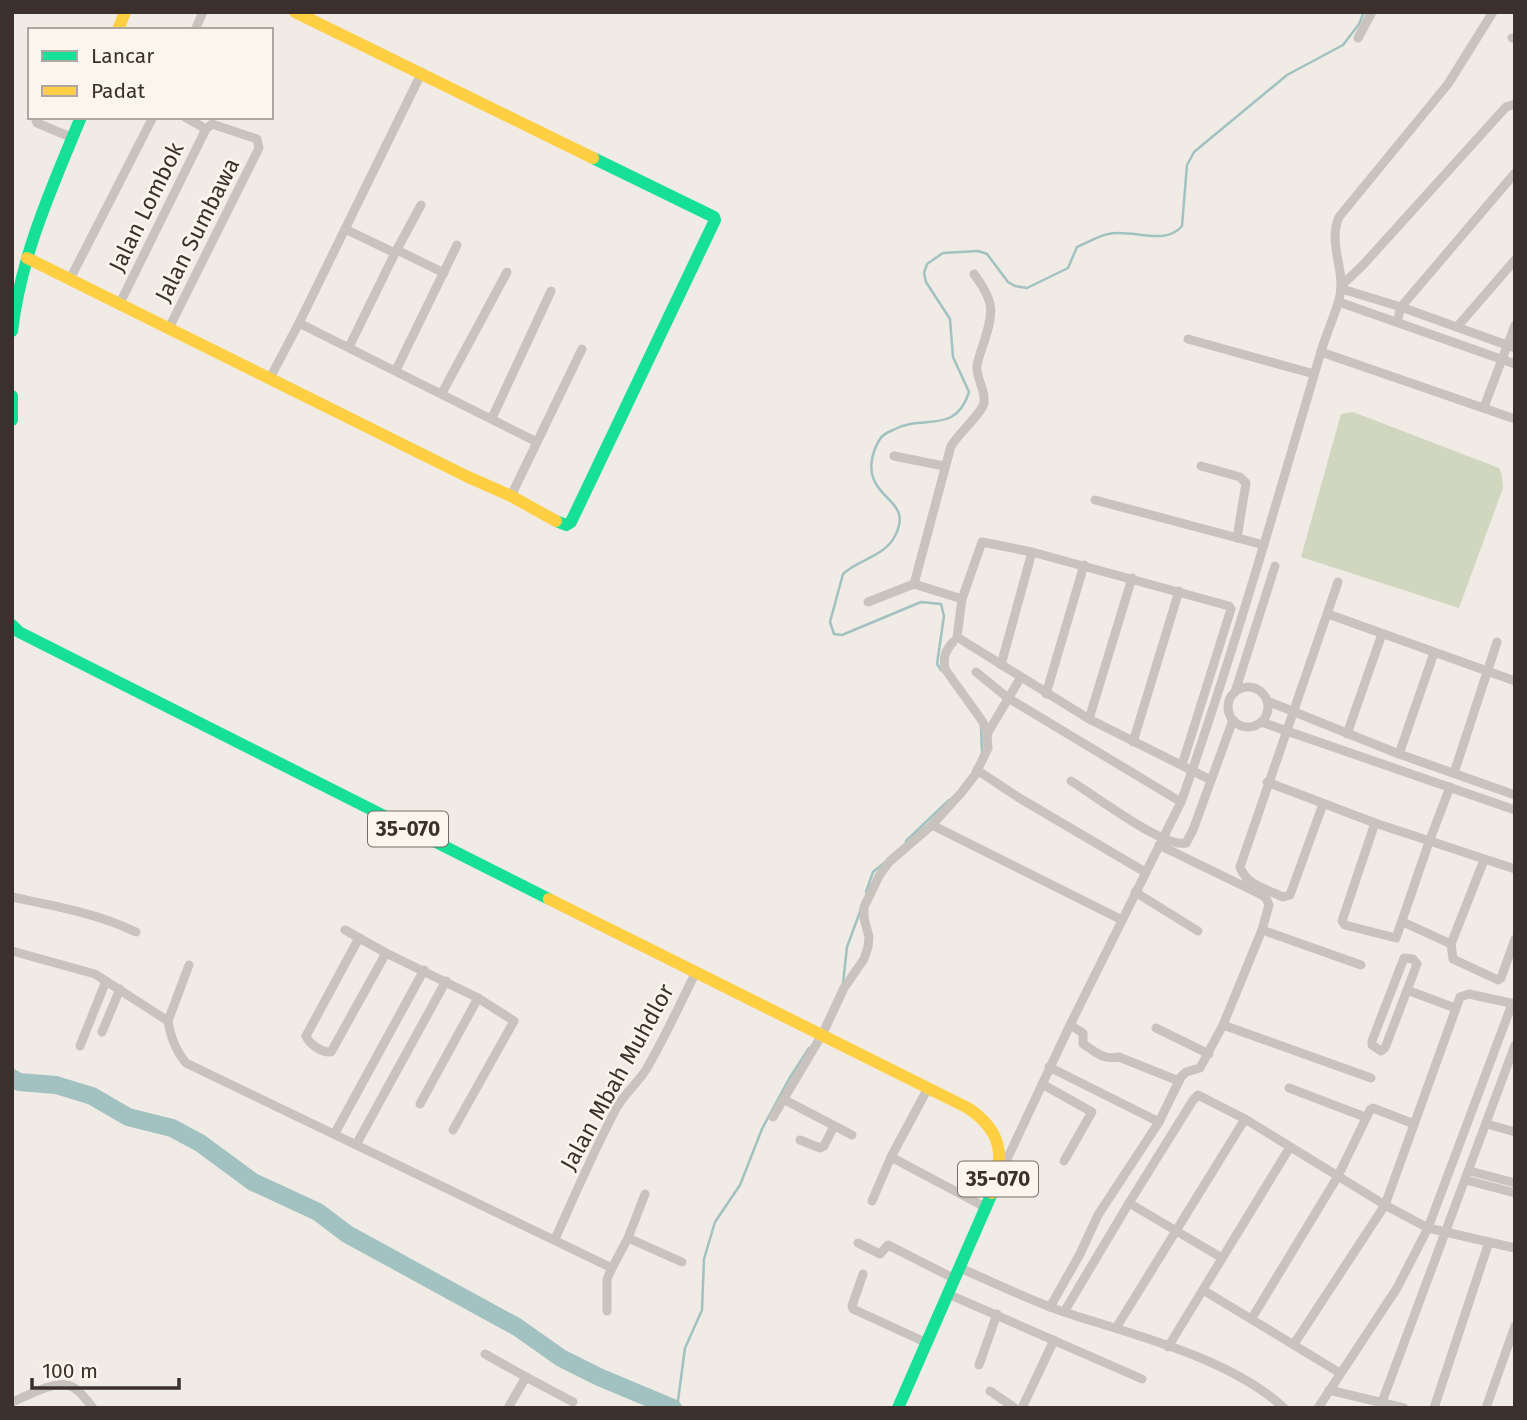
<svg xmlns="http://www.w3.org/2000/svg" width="1527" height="1420" viewBox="0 0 1527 1420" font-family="'Fira Sans',sans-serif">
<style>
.green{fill:#d1d6bf}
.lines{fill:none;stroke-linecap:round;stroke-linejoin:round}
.stream{stroke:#a1c2c1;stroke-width:2.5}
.river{stroke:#a1c2c1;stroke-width:18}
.street{stroke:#c9c3be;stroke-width:9}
.fast{stroke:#16e098;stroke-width:12}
.slow{stroke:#ffcf43;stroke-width:12}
.labels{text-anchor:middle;stroke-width:5;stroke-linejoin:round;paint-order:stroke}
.shield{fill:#fbf5ee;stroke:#756b66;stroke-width:2}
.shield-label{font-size:21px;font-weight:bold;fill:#3b302b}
.street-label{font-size:23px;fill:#3b302b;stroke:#fbf5ee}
</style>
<rect width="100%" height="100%" fill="#f0ebe5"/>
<path class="green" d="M1353,412L1499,468L1502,476L1503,488L1459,608L1301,557L1341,414Z"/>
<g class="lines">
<g class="stream">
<path d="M941,670L937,664L944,616L941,604L921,602L842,635L834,634L830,622L843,574C859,559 884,557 895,536C911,505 882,501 874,480C868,467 873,450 880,439C883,434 888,432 893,430C924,413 955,436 969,392L953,357L950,319L926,282L924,273L927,264L943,253L978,251L987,254L1008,282L1015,286L1027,288L1068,268L1077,247C1087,243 1098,236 1108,234C1132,228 1164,247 1182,226L1187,165L1194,152L1287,75L1343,45L1359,24L1364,12"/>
<path d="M981,727L982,752"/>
<path d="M906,841L949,800"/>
<path d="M866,892L873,872L884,863"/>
<path d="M843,983L847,947L861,909"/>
<path d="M677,1408L685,1348L702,1310L704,1259L715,1222L740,1185L762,1129L789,1079L809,1048"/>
</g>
<path class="river" d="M12,1078L19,1082L56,1085L92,1096L128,1117L172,1128L200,1143L253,1182L318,1212L347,1234L517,1327L561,1358L599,1377L673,1408"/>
<g class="street">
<path d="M195,30L203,12"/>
<path d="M1358,38L1372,12"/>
<path d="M1512,38L1515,39"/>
<path d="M35,117L37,123L73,138"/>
<path d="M185,117L206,129"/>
<path d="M345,229L395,253L349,347"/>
<path d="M397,250L444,273"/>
<path d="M395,253L421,205"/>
<path d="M70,279L153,117"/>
<path d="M1342,285L1363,265L1506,107L1515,104"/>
<path d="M1342,289L1401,307L1515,348"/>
<path d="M1339,302L1515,364"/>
<path d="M120,303L206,129"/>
<path d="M1397,322L1401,307L1515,173"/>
<path d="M299,323L537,442"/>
<path d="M1457,327L1515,260"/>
<path d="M169,328L259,148L257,139L212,124L206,129"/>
<path d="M1188,339L1314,374"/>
<path d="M1321,352L1515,419"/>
<path d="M396,370L457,245"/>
<path d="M270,378L299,323L422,72"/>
<path d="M442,393L507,272"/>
<path d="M1484,407L1515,325"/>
<path d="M492,418L551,291"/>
<path d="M894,456L944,466"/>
<path d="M1201,466L1240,477L1246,483L1237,538"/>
<path d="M511,496L582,349"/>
<path d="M1095,500L1264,545"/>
<path d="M962,599L914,584L951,446C958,434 982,413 984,403C986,390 976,379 977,366C978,359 981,351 983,345C994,312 995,302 974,274"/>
<path d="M868,602L914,584"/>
<path d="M1328,614L1515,681"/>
<path d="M1001,665L1032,552"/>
<path d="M976,672L1008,698L1181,802"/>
<circle cx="1248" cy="707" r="20"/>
<path d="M1235,692L1275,566"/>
<path d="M1046,694L1084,565"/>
<path d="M1267,701L1399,754L1515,795"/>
<path d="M1089,719L1132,578"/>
<path d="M1261,722L1515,810"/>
<path d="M987,734L1018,682"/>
<path d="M1347,734L1382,634"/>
<path d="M1133,742L1179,591"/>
<path d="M1399,754L1434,653"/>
<path d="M1182,765L1231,609L1229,606L1032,552L982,542L962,599L957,637L1089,719L1211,780"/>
<path d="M977,770L1021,799L1145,872"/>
<path d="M1454,773L1497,642"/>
<path d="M1071,781C1094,795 1163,848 1186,843L1193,830L1233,720"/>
<path d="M1267,782L1375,823L1515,869"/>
<path d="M1323,804L1290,895L1283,897C1267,889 1246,885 1240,867L1338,582"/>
<path d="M1375,823L1342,921L1345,925L1396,938L1429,842L1450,787"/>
<path d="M932,825L1122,920"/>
<path d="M1159,845L1260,894L1266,898L1269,905L1262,930L1223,1025L1371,1078"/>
<path d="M1484,860L1451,944L1453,959L1498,980L1501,978L1515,939"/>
<path d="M1135,892L1198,931"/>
<path d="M12,897C55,906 96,913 136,932"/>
<path d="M1403,922L1451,944"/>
<path d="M345,930L386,953L478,998L514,1021L453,1130"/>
<path d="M1262,930L1361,965"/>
<path d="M359,938L306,1036C309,1044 322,1053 331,1052L386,953"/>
<path d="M12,951L95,974L168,1021C171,1038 175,1049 186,1063L612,1268L607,1279V1311"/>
<path d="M1404,958L1413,959L1417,964L1385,1048L1381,1051L1372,1045V1041Z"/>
<path d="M1407,990L1455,1008"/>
<path d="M168,1021L189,965"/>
<path d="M1070,1025L1083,1033V1044C1098,1053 1102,1060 1119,1057L1179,1081"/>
<path d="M1156,1028L1209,1054"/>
<path d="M102,1032L120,989"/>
<path d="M80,1046L106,981"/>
<path d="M1049,1067L1159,1122"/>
<path d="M1042,1084L1092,1112L1064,1161"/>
<path d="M1289,1088L1365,1117"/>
<path d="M783,1099L852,1135"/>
<path d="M420,1104L478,998"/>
<path d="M773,1117L823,1033L844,988L864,959L868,947L869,937L864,918V907L879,876L889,862L932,825L961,793L975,775L988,748L987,734L983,722L945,669C943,657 945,651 953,642"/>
<path d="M1487,1124L1515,1132"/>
<path d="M335,1133L424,970"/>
<path d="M800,1140L820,1148L824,1146L834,1126"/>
<path d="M357,1143L446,981"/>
<path d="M891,1157L987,1208"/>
<path d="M1470,1171L1515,1183"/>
<path d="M1001,1172L1070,1025L1181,802L1192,771C1239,633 1279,494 1320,355C1325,336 1334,318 1339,300C1347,270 1327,245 1339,217L1448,84L1493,12"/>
<path d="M1466,1180L1515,1193"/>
<path d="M872,1201L891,1157L928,1088"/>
<path d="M1129,1203L1222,1258"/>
<path d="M628,1238L682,1262"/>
<path d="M555,1239C575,1195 594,1150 617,1107C626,1092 638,1083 647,1068C665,1037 680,1004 696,972"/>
<path d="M858,1243L880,1254L888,1245L955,1279"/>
<path d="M612,1268L628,1238L645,1194"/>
<path d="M960,1268C995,1283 1029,1300 1064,1312C1133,1335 1231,1358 1284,1408"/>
<path d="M863,1274L852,1306L853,1309L927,1343"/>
<path d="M1203,1290L1340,1373"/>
<path d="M948,1294L1142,1379"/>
<path d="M1050,1307L1080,1254L1098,1215L1159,1122L1181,1077L1186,1072L1200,1068L1223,1025"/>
<path d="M1064,1312L1129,1203L1193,1100L1198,1095L1245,1119L1385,1205L1428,1228L1515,1248"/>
<path d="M1252,1318L1338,1176L1370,1110L1373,1108L1414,1124"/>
<path d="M1116,1328L1245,1119"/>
<path d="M1294,1344L1385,1205L1460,997L1469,994L1515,1004"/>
<path d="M1168,1347L1290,1147"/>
<path d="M485,1354L526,1377"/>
<path d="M979,1365L997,1314"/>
<path d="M1329,1390L1404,1408"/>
<path d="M990,1391L1015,1408"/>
<path d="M12,1402C25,1397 54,1381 67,1385C78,1387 86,1400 93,1408"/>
<path d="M1382,1402L1515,1045"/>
<path d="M508,1408L526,1377L573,1402"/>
<path d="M1022,1408L1054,1340"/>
<path d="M1318,1408L1397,1288L1428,1228L1512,1004"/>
<path d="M1434,1408L1489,1242"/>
<path d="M1486,1408L1515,1326"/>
</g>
<g class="fast">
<path d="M12,331C21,255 52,187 81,117"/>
<path d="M12,396V420"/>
<path d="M556,521L566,525L571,522L715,220L714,217L593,158"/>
<path d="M12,625L19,632L549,899"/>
<path d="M898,1408L992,1193"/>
</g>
<g class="slow">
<path d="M295,12L593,158"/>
<path d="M118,30L125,12"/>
<path d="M27,258L466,476L511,496L556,521"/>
<path d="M549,899L968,1108C1002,1131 1005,1155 992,1193"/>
</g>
</g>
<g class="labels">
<g class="shield">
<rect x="368" y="811.5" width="80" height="35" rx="5"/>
<rect x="958" y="1161.5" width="80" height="35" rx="5"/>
</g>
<g class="shield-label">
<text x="408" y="836">35-070</text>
<text x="998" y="1186">35-070</text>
</g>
<g class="street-label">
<text transform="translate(146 207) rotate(-64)" y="8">Jalan Lombok</text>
<text transform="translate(197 230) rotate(-63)" y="8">Jalan Sumbawa</text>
<text transform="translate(617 1077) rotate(-61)" y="8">Jalan Mbah Muhdlor</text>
</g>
</g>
<rect width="1527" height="1420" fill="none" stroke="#3b302b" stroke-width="28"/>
<rect x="28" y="28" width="245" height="91" fill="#fbf5ee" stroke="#aea6a0" stroke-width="2"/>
<rect x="42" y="51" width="35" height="10" fill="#16e098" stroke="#aea6a0" stroke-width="2"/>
<text x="91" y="63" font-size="21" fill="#3b302b">Lancar</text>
<rect x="42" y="86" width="35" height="10" fill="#ffcf43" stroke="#aea6a0" stroke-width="2"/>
<text x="91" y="98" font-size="21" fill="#3b302b">Padat</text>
<path d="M32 1378v10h147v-10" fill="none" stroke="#3b302b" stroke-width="3.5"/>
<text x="42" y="1378" font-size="21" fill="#3b302b" stroke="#fbf5ee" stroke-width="5" paint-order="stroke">100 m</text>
</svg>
